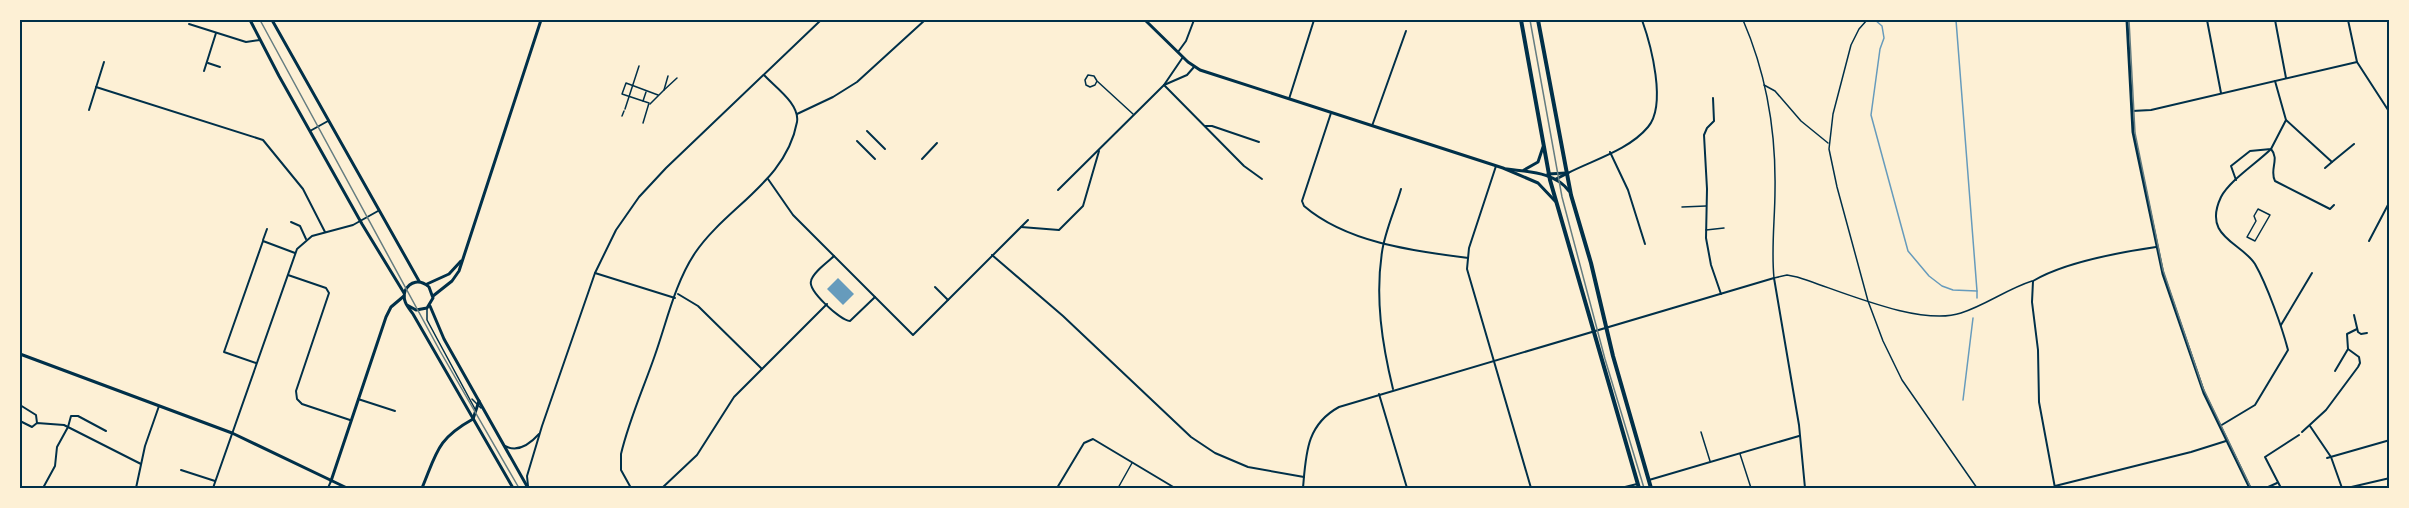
<svg xmlns="http://www.w3.org/2000/svg" width="2409" height="508" viewBox="0 0 2409 508" font-family="Jost,sans-serif">
<style>
.water{fill:#669bbc}
.lines{fill:none;stroke-linecap:round;stroke-linejoin:round}
.stream{stroke:#669bbc;stroke-width:1.5}
.service{stroke:#003049;stroke-width:1.5}
.pedestrian{stroke:#003049;stroke-width:1.5}
.minor{stroke:#003049;stroke-width:2}
.tertiary{stroke:#003049;stroke-width:3}
.secondary{stroke:#003049;stroke-width:4}
.tram{stroke:#657d81;stroke-width:1.5}
.neatline{fill:none;stroke:#003049;stroke-width:2}
</style>
<rect width="100%" height="100%" fill="#fdf0d5"/>
<path class="water" d="M838,278L854,294L843,305L827,289Z"/>
<g class="lines">
<g class="stream">
<path d="M1875,20L1882,26L1884,38L1880,49L1871,115L1908,251L1929,276L1942,286L1953,290L1977,291V298"/>
<path d="M1956,20L1977,291"/>
<path d="M1963,400L1973,318"/>
</g>
<g class="service">
<path d="M1097,81L1095,85L1090,87L1086,85L1085,80L1088,75L1094,76L1097,81L1133,114"/>
<path d="M1682,207L1706,206"/>
<path d="M1706,230L1724,228"/>
<path d="M427,309V320L475,409"/>
<path d="M472,399L481,408"/>
<path d="M1701,432L1710,461"/>
<path d="M1740,454L1751,488"/>
<path d="M1118,488L1132,463"/>
</g>
<g class="pedestrian">
<path d="M1743,20C1766,73 1776,132 1775,190C1775,219 1771,249 1774,278L1787,275L1797,277C1839,290 1920,327 1961,313C1986,305 2007,289 2032,281"/>
<path d="M1867,20L1859,29L1851,45L1833,114L1829,149L1837,187L1868,301L1883,341L1902,380L1977,488"/>
<path d="M1764,85L1775,91L1801,121L1828,143"/>
<path d="M664,90L677,78"/>
<path d="M643,101L646,92"/>
<path d="M650,104L664,90L668,76"/>
<path d="M625,109L639,66"/>
<path d="M622,116L624,111"/>
<path d="M643,123L649,103L622,94L626,83L658,95"/>
<path d="M2258,209L2270,215L2255,241L2247,237L2256,221L2254,216Z"/>
</g>
<g class="minor">
<path d="M2207,20L2221,93"/>
<path d="M2275,20L2286,78"/>
<path d="M2348,20L2357,62L2390,113"/>
<path d="M189,24L246,42L260,40"/>
<path d="M1178,52L1186,41L1194,20"/>
<path d="M208,63L220,67"/>
<path d="M204,71L216,33"/>
<path d="M1164,85L1244,166L1262,179"/>
<path d="M1164,85L1187,75L1194,67"/>
<path d="M96,87L263,140L303,189L325,232"/>
<path d="M1713,98L1714,121L1707,128L1704,135L1707,189L1706,238L1711,265L1721,294"/>
<path d="M1289,99L1314,20"/>
<path d="M89,110L104,62"/>
<path d="M2132,111L2151,110L2357,62"/>
<path d="M1331,113L1302,201L1304,206C1347,243 1414,251 1468,258"/>
<path d="M797,114L833,97L857,82L925,20"/>
<path d="M2286,120L2332,162L2354,144"/>
<path d="M1205,126H1212L1259,142"/>
<path d="M1372,126L1406,31"/>
<path d="M310,131L328,121"/>
<path d="M867,131L885,149"/>
<path d="M857,141L875,159"/>
<path d="M1610,152L1628,190L1645,244"/>
<path d="M922,159L937,143"/>
<path d="M1496,166L1469,248L1467,269L1531,488"/>
<path d="M2325,168L2332,162"/>
<path d="M1568,173C1593,160 1629,150 1648,127C1667,105 1651,45 1642,20"/>
<path d="M768,179L793,215L913,335L1028,220"/>
<path d="M2236,180L2231,166L2250,151L2271,149L2286,120L2275,81"/>
<path d="M1058,190L1164,85L1183,57"/>
<path d="M291,222L300,226L306,239"/>
<path d="M1021,227L1059,230L1083,206L1099,151"/>
<path d="M263,240L267,229"/>
<path d="M2369,241L2390,201"/>
<path d="M992,255L1063,316L1191,437L1215,453L1248,467L1304,477"/>
<path d="M834,256C827,263 813,272 811,281C808,291 840,320 850,321L875,297"/>
<path d="M595,273L675,298"/>
<path d="M288,275L326,288L329,293L296,391L297,399L302,404L350,420"/>
<path d="M935,287L948,300"/>
<path d="M678,294L698,306L762,369"/>
<path d="M2354,315L2358,332L2361,334L2367,333"/>
<path d="M2281,325L2312,273"/>
<path d="M256,363L224,352L263,241L295,253"/>
<path d="M2335,371L2348,349L2347,334L2357,329"/>
<path d="M1393,389C1382,344 1375,298 1382,252C1385,231 1395,210 1401,189"/>
<path d="M1379,394L1407,488"/>
<path d="M358,399L395,411"/>
<path d="M20,405L36,415L37,423"/>
<path d="M20,421L32,427L37,423L64,425L141,464"/>
<path d="M2220,426L2255,405L2288,350C2282,327 2267,285 2255,264C2241,242 2202,237 2221,197C2230,180 2257,163 2271,149C2280,159 2269,170 2275,181L2330,209L2334,205"/>
<path d="M2310,426L2331,457L2342,488"/>
<path d="M2302,432L2326,410L2358,367L2360,363L2359,357L2348,349"/>
<path d="M505,446C518,453 530,444 539,434"/>
<path d="M2327,458L2390,440"/>
<path d="M181,470L215,481"/>
<path d="M1649,480L1799,436"/>
<path d="M528,486L527,476L542,426L595,273L616,230L639,197L666,168L821,20"/>
<path d="M2055,486L2191,452L2226,441"/>
<path d="M43,488L55,466L57,447L68,427L71,416H78L106,431"/>
<path d="M136,488L145,446L159,406"/>
<path d="M213,488L297,249L312,236L353,225L378,211"/>
<path d="M328,488L331,481"/>
<path d="M631,488L621,470V454C629,420 644,387 655,355C667,321 675,283 695,253C726,207 786,182 797,122C800,104 775,87 764,75"/>
<path d="M662,488L697,455L734,397L827,304"/>
<path d="M1057,488L1084,443L1093,439L1175,488"/>
<path d="M1303,488C1306,454 1306,425 1339,407L1774,278L1799,425L1805,488"/>
<path d="M1621,488L1637,484"/>
<path d="M2055,488L2039,402L2038,350L2032,302L2033,281C2063,263 2122,252 2156,247"/>
<path d="M2266,488L2277,483"/>
<path d="M2281,488L2265,457L2299,435"/>
<path d="M2347,488L2390,478"/>
</g>
<g class="tertiary">
<path d="M250,20L279,76L362,224L404,293"/>
<path d="M272,20L419,281"/>
<path d="M1145,20L1188,62L1200,70L1503,168L1538,183L1555,201"/>
<path d="M2127,20L2133,132L2163,274L2204,393L2250,488"/>
<path d="M1507,169C1529,172 1555,172 1569,191"/>
<path d="M1524,170L1538,162L1543,147"/>
<path d="M1548,174L1566,173"/>
<path d="M1556,179L1568,173"/>
<path d="M427,284L449,274L461,261"/>
<path d="M433,296L452,281L459,271L541,20"/>
<path d="M407,305L416,310L427,308L433,298L429,287C420,279 410,281 405,291C402,301 408,307 413,314L513,488"/>
<path d="M430,306L444,339L528,488"/>
<path d="M20,354L232,433L347,488"/>
<path d="M473,419L479,401"/>
<path d="M331,481L386,317L391,307L404,296"/>
<path d="M422,488C437,452 437,439 473,419"/>
</g>
<g class="secondary">
<path d="M1521,20L1550,180L1639,488"/>
<path d="M1538,20L1571,195L1591,263L1613,356L1651,488"/>
</g>
<g class="tram">
<path d="M260,20L440,351L519,488"/>
<path d="M1530,20L1562,197L1605,359L1644,488"/>
<path d="M2129,20L2135,133L2163,270L2203,388L2251,488"/>
</g>
</g>
<rect width="2409" height="508" fill="none" stroke="#fdf0d5" stroke-width="42"/>
<rect x="21" y="21" width="2367" height="466" class="neatline"/>
</svg>
